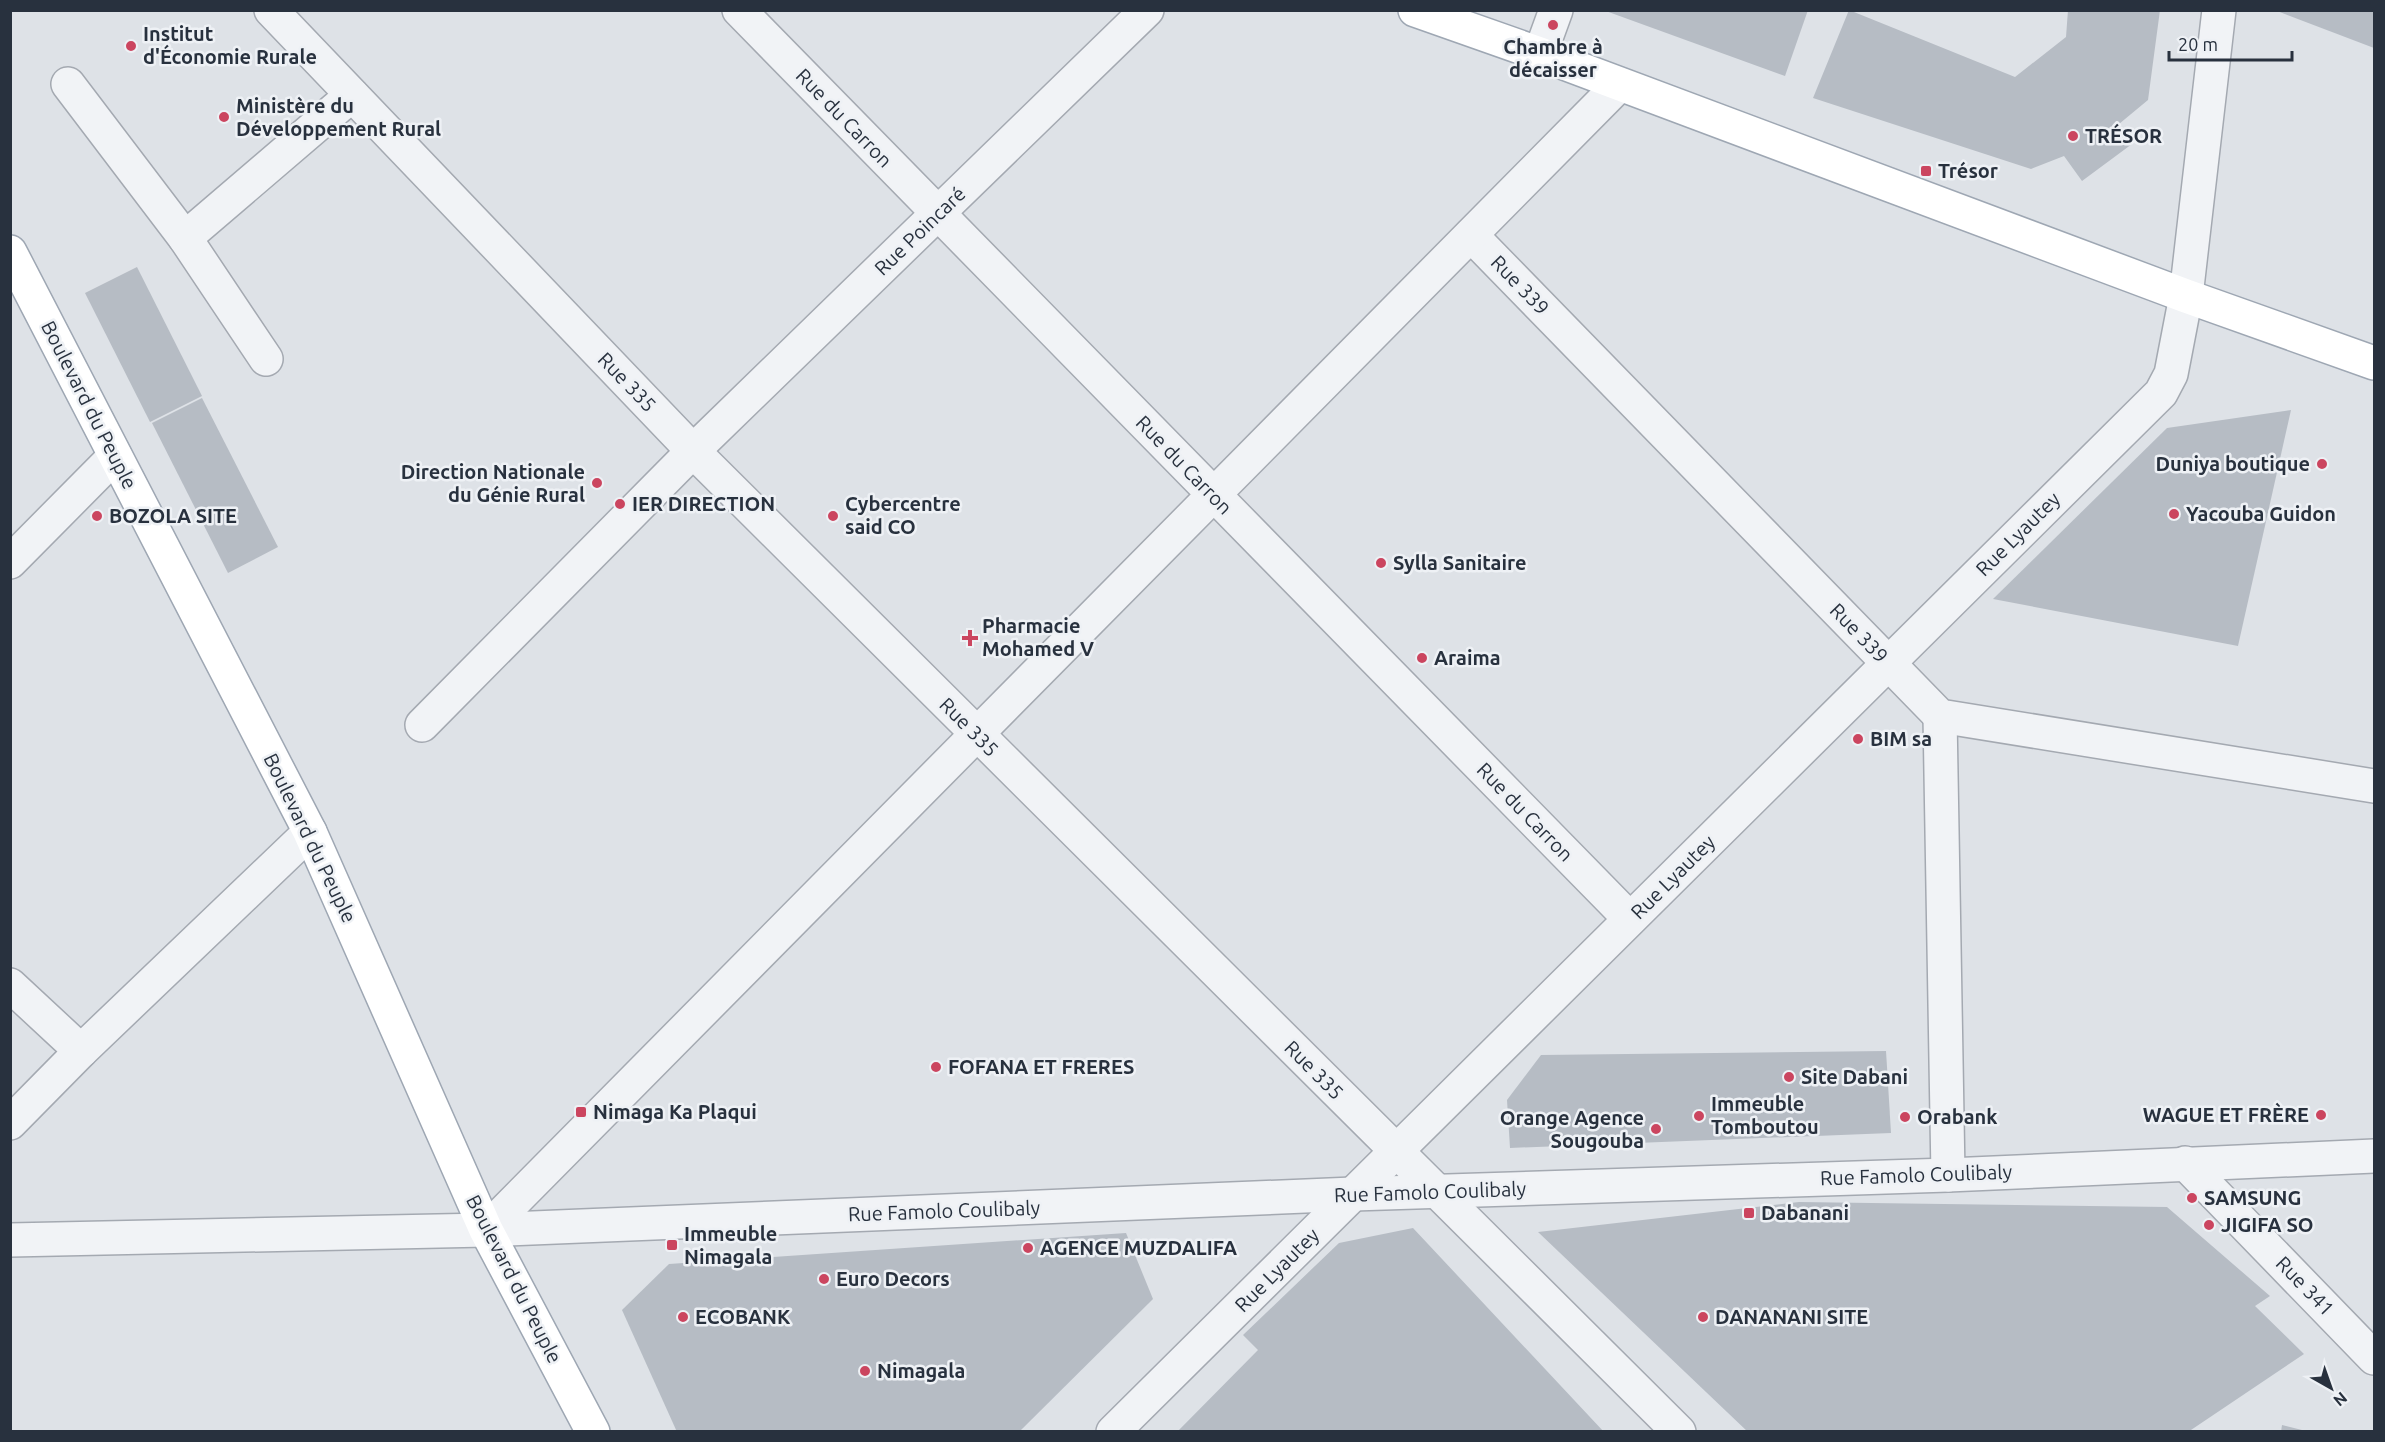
<svg xmlns="http://www.w3.org/2000/svg" width="2385" height="1442" viewBox="0 0 2385 1442" font-family="Ubuntu,sans-serif">
<style>
.building{fill:#b6bcc4}
.lines{fill:none;stroke-linecap:round;stroke-linejoin:round}
.minor-casing{stroke:#a4a9b1;stroke-width:36}
.major-casing{stroke:#9ea7b3;stroke-width:36}
.minor{stroke:#f1f3f6;stroke-width:33}
.major{stroke:#fff;stroke-width:33}
.poi-dot{fill:#cb455f;stroke:#eef1f5;stroke-width:2}
.labels{text-anchor:middle;stroke-width:5;stroke-linejoin:round;paint-order:stroke}
.poi-label{font-size:20px;font-weight:bold;fill:#28313e;stroke:#eef1f5;text-anchor:start}
.street-label{font-size:20px;fill:#28313e;stroke:#eef1f5}
</style>
<rect width="100%" height="100%" fill="#dee2e7"/>
<g class="building">
<path d="M1603,10H1808L1785,76Z"/>
<path d="M1849,10L2015,77L2066,37L2068,10H2160L2148,100L2119,124L2132,144L2082,181L2064,156L2031,169L1813,98Z"/>
<path d="M2374,10V48L2277,11V10Z"/>
<path d="M137,267L202,396L150,422L85,293Z"/>
<path d="M202,398L278,547L228,573L152,423Z"/>
<path d="M2291,410L2238,646L1993,599L2167,428Z"/>
<path d="M1886,1051L1891,1133L1510,1148L1507,1100L1541,1055Z"/>
<path d="M1799,1202L2167,1207L2270,1296L2255,1306L2304,1354L2188,1432H1748L1538,1232Z"/>
<path d="M1413,1228L1604,1432H1177L1258,1350L1243,1335L1339,1243Z"/>
<path d="M1126,1233L1153,1299L1019,1432H677L622,1310L669,1264Z"/>
<path d="M2282,1425L2306,1431V1432H2281Z"/>
</g>
<g class="lines">
<g class="minor-casing">
<g id="minor">
<path d="M271,10L693,451L1679,1432"/>
<path d="M739,10L1630,919"/>
<path d="M1540,54L1556,10"/>
<path d="M68,84L185,238L266,359"/>
<path d="M1471,235L1940,716L2374,786"/>
<path d="M185,238L352,95"/>
<path d="M10,562L115,456"/>
<path d="M1940,716L1948,1175"/>
<path d="M422,725L693,451L1147,10"/>
<path d="M10,985L81,1051"/>
<path d="M10,1123L81,1051L310,832"/>
<path d="M2185,1163L2374,1358"/>
<path d="M486,1230L1619,85"/>
<path d="M10,1240L486,1230L1353,1194L1948,1175L2374,1156"/>
<path d="M1113,1432L2161,393L2171,374L2186,296L2219,10"/>
</g>
</g>
<g class="major-casing">
<g id="major">
<path d="M1415,10L1540,54L2186,296L2374,363"/>
<path d="M10,252L310,832L486,1230L593,1432"/>
</g>
</g>
<use href="#minor" class="minor"/>
<use href="#major" class="major"/>
</g>
<g class="poi-dot">
<circle cx="1553" cy="25" r="6"/>
<circle cx="131" cy="46" r="6"/>
<circle cx="224" cy="117" r="6"/>
<circle cx="2073" cy="136" r="6"/>
<rect x="1920" y="165" width="12" height="12" rx="3"/>
<circle cx="2322" cy="464" r="6"/>
<circle cx="597" cy="483" r="6"/>
<circle cx="620" cy="504" r="6"/>
<circle cx="2174" cy="514" r="6"/>
<circle cx="97" cy="516" r="6"/>
<circle cx="833" cy="516" r="6"/>
<circle cx="1381" cy="563" r="6"/>
<path d="M967 629h6v6h6v6h-6v6h-6v-6h-6v-6h6z"/>
<circle cx="1422" cy="658" r="6"/>
<circle cx="1858" cy="739" r="6"/>
<circle cx="936" cy="1067" r="6"/>
<circle cx="1789" cy="1077" r="6"/>
<rect x="575" y="1106" width="12" height="12" rx="3"/>
<circle cx="2321" cy="1115" r="6"/>
<circle cx="1699" cy="1116" r="6"/>
<circle cx="1905" cy="1117" r="6"/>
<circle cx="1656" cy="1129" r="6"/>
<circle cx="2192" cy="1198" r="6"/>
<rect x="1743" y="1207" width="12" height="12" rx="3"/>
<circle cx="2209" cy="1225" r="6"/>
<rect x="666" y="1239" width="12" height="12" rx="3"/>
<circle cx="1028" cy="1248" r="6"/>
<circle cx="824" cy="1279" r="6"/>
<circle cx="683" cy="1317" r="6"/>
<circle cx="1703" cy="1317" r="6"/>
<circle cx="865" cy="1371" r="6"/>
</g>
<g class="labels">
<g class="poi-label">
<text x="143" y="41">Institut<tspan x="143" dy="23">d'Économie Rurale</tspan></text>
<text x="1553" y="54" text-anchor="middle">Chambre à<tspan x="1553" dy="23">décaisser</tspan></text>
<text x="236" y="113">Ministère du<tspan x="236" dy="23">Développement Rural</tspan></text>
<text x="2085" y="143">TRÉSOR</text>
<text x="1938" y="178">Trésor</text>
<text x="2310" y="471" text-anchor="end">Duniya boutique</text>
<text x="585" y="479" text-anchor="end">Direction Nationale<tspan x="585" dy="23">du Génie Rural</tspan></text>
<text x="632" y="511">IER DIRECTION</text>
<text x="845" y="511">Cybercentre<tspan x="845" dy="23">said CO</tspan></text>
<text x="2186" y="521">Yacouba Guidon</text>
<text x="109" y="523">BOZOLA SITE</text>
<text x="1393" y="570">Sylla Sanitaire</text>
<text x="982" y="633">Pharmacie<tspan x="982" dy="23">Mohamed V</tspan></text>
<text x="1434" y="665">Araima</text>
<text x="1870" y="746">BIM sa</text>
<text x="948" y="1074">FOFANA ET FRERES</text>
<text x="1801" y="1084">Site Dabani</text>
<text x="1711" y="1111">Immeuble<tspan x="1711" dy="23">Tomboutou</tspan></text>
<text x="593" y="1119">Nimaga Ka Plaqui</text>
<text x="2309" y="1122" text-anchor="end">WAGUE ET FRÈRE</text>
<text x="1917" y="1124">Orabank</text>
<text x="1644" y="1125" text-anchor="end">Orange Agence<tspan x="1644" dy="23">Sougouba</tspan></text>
<text x="2204" y="1205">SAMSUNG</text>
<text x="1761" y="1220">Dabanani</text>
<text x="2221" y="1232">JIGIFA SO</text>
<text x="684" y="1241">Immeuble<tspan x="684" dy="23">Nimagala</tspan></text>
<text x="1040" y="1255">AGENCE MUZDALIFA</text>
<text x="836" y="1286">Euro Decors</text>
<text x="695" y="1324">ECOBANK</text>
<text x="1715" y="1324">DANANANI SITE</text>
<text x="877" y="1378">Nimagala</text>
</g>
<g class="street-label">
<text transform="translate(844 118) rotate(46)" y="7">Rue du Carron</text>
<text transform="translate(920 231) rotate(-44)" y="7">Rue Poincaré</text>
<text transform="translate(1520 285) rotate(46)" y="7">Rue 339</text>
<text transform="translate(627 382) rotate(46)" y="7">Rue 335</text>
<text transform="translate(89 405) rotate(63)" y="7">Boulevard du Peuple</text>
<text transform="translate(1184 465) rotate(46)" y="7">Rue du Carron</text>
<text transform="translate(2018 534) rotate(-45)" y="7">Rue Lyautey</text>
<text transform="translate(1859 633) rotate(46)" y="7">Rue 339</text>
<text transform="translate(969 727) rotate(45)" y="7">Rue 335</text>
<text transform="translate(1525 812) rotate(46)" y="7">Rue du Carron</text>
<text transform="translate(310 838) rotate(64)" y="7">Boulevard du Peuple</text>
<text transform="translate(1673 877) rotate(-45)" y="7">Rue Lyautey</text>
<text transform="translate(1314 1070) rotate(45)" y="7">Rue 335</text>
<text transform="translate(1916 1175) rotate(-2)" y="7">Rue Famolo Coulibaly</text>
<text transform="translate(1430 1192) rotate(-2)" y="7">Rue Famolo Coulibaly</text>
<text transform="translate(944 1211) rotate(-2)" y="7">Rue Famolo Coulibaly</text>
<text transform="translate(1277 1270) rotate(-45)" y="7">Rue Lyautey</text>
<text transform="translate(514 1279) rotate(63)" y="7">Boulevard du Peuple</text>
<text transform="translate(2305 1286) rotate(46)" y="7">Rue 341</text>
</g>
</g>
<rect width="2385" height="1442" fill="none" stroke="#28313e" stroke-width="24"/>
<g transform="translate(2331 1388) rotate(140)" stroke="#eef1f5" stroke-width="4.5" paint-order="stroke">
<path d="M0-4.5L10 22L0 15L-10 22Z" fill="#28313e"/>
<text y="-9" font-size="16" font-weight="bold" text-anchor="middle" fill="#28313e">N</text>
</g>
<path d="M2169 51v9h123v-9" fill="none" stroke="#28313e" stroke-width="3"/>
<text x="2178" y="51" font-size="18" fill="#28313e" stroke="#eef1f5" stroke-width="4.5" paint-order="stroke">20 m</text>
</svg>
